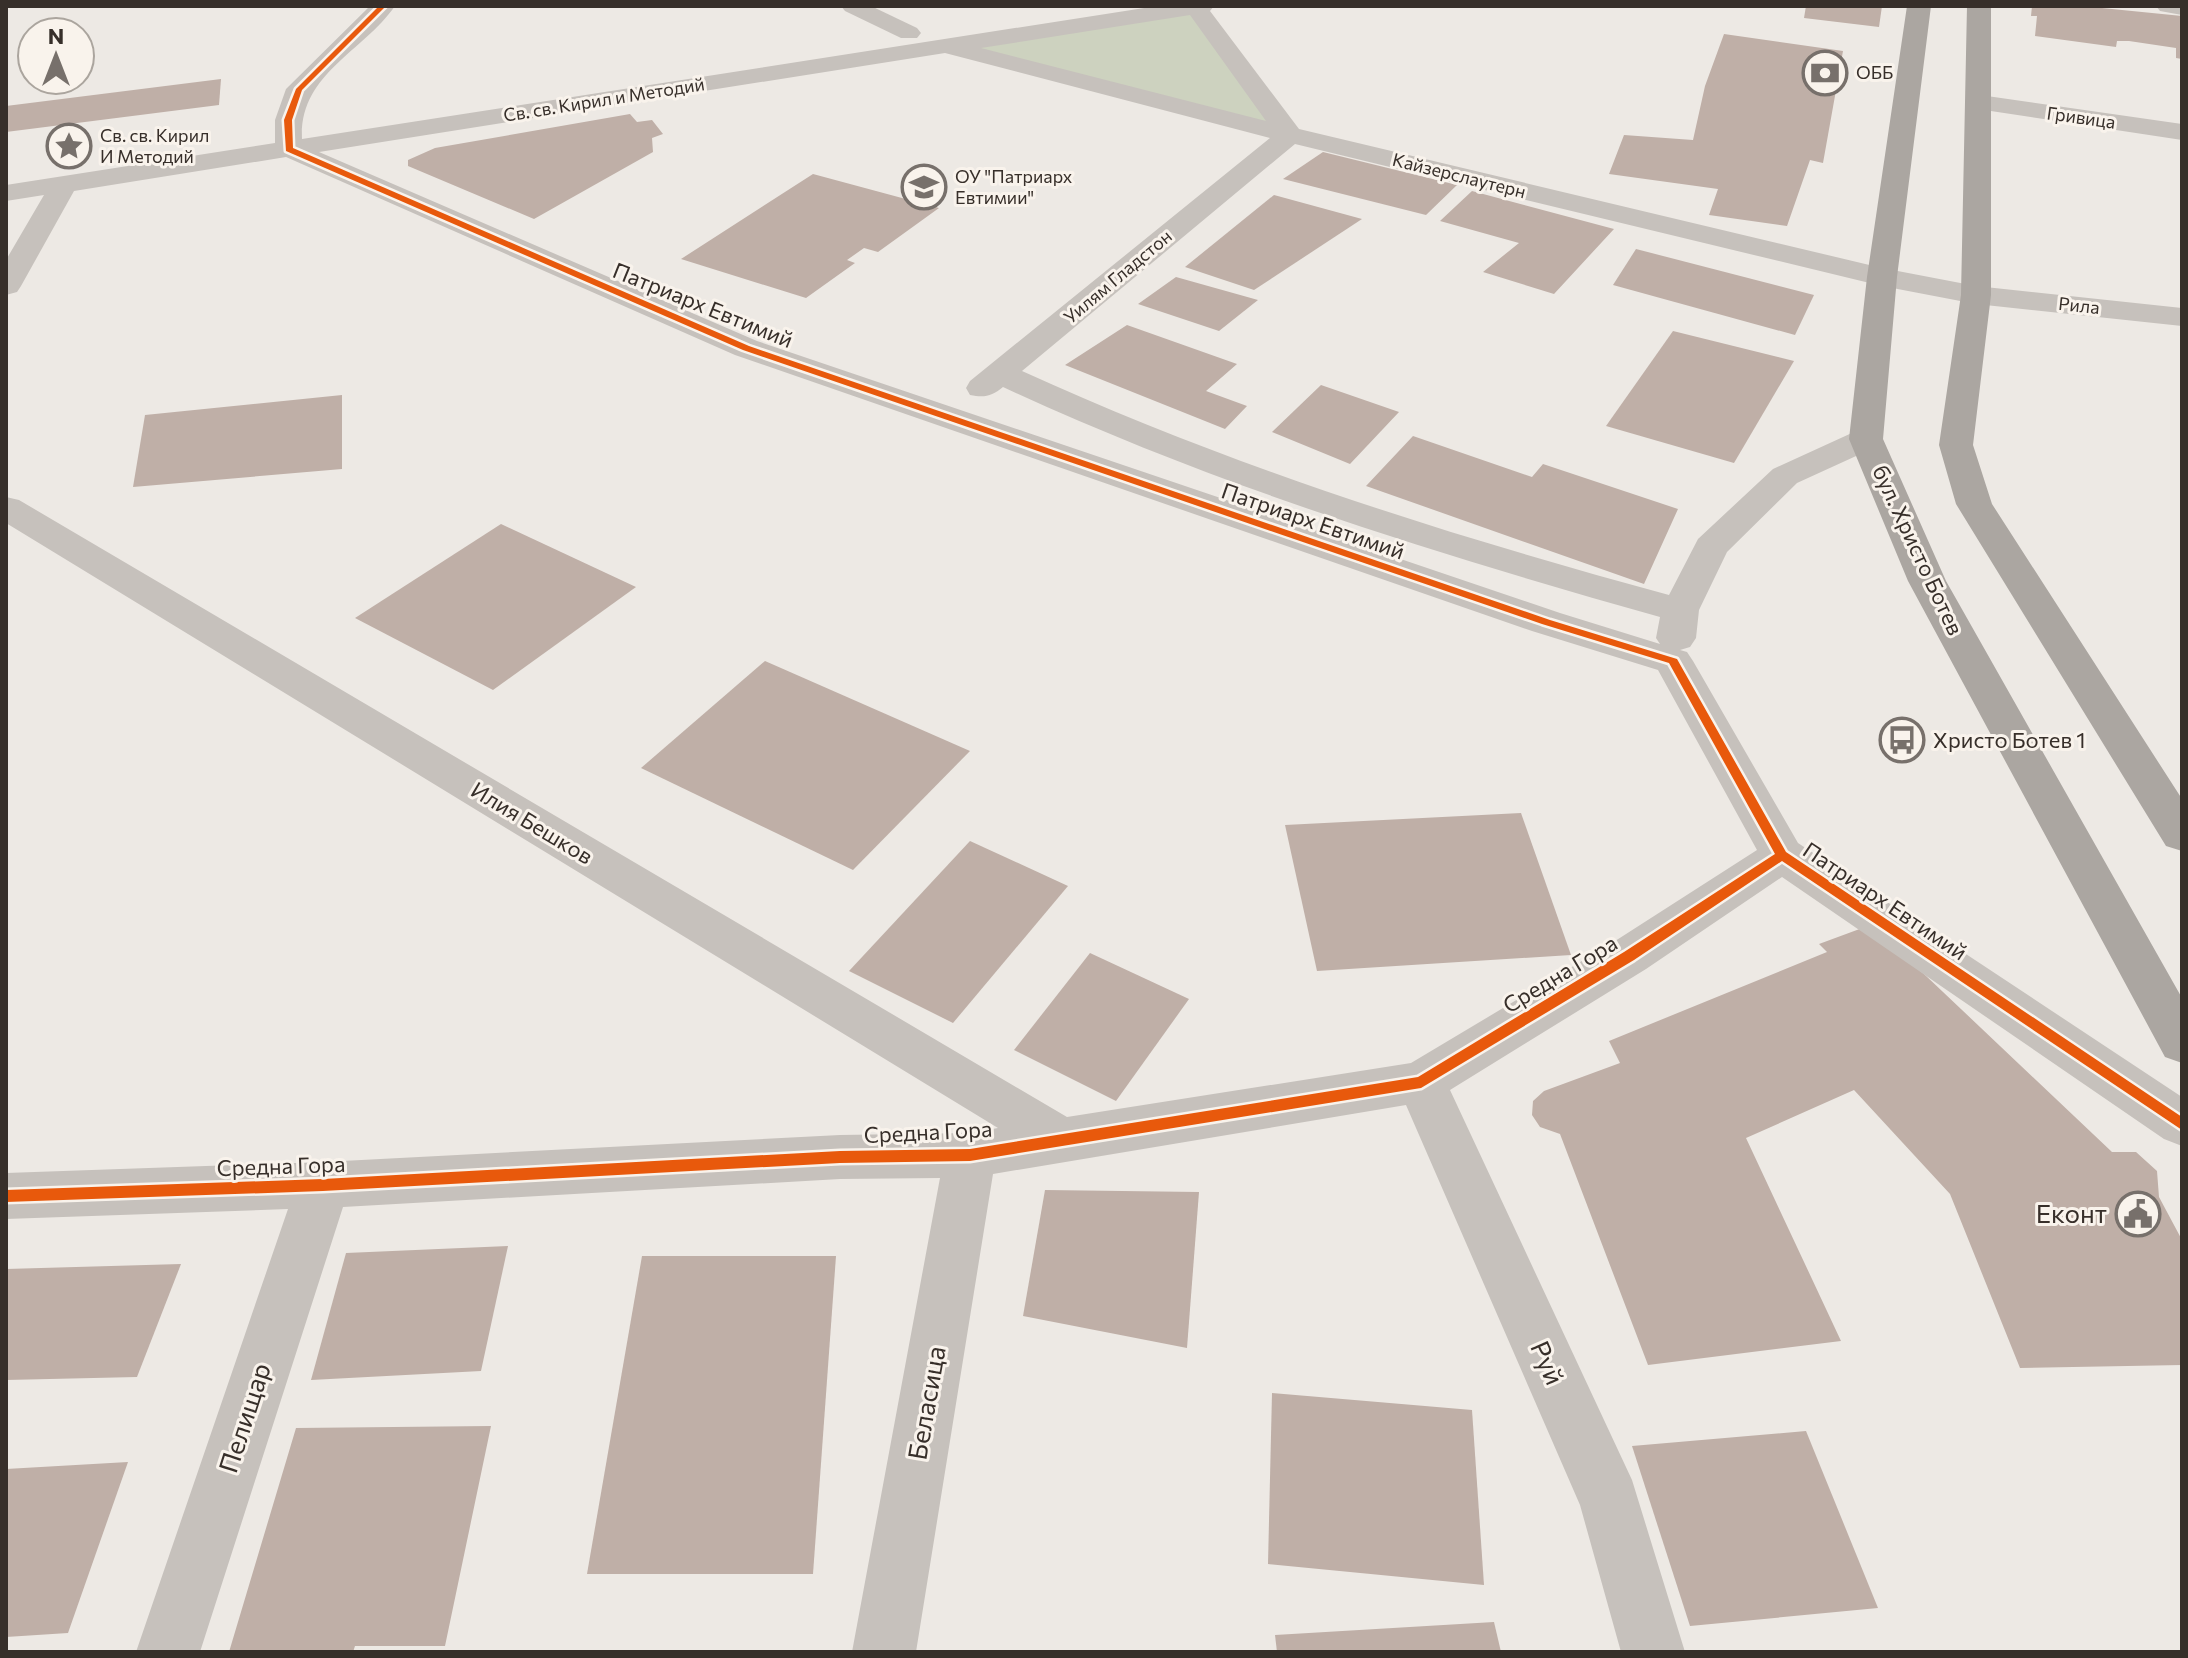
<svg xmlns="http://www.w3.org/2000/svg" width="2188" height="1658" viewBox="0 0 2188 1658" font-family="Commissioner,sans-serif">
<style>
.green{fill:#cdd2bf}
.building{fill:#bfafa7}
.lines{fill:none;stroke-linecap:round;stroke-linejoin:round}
.minor{fill:#c6c1bc;fill-rule:evenodd}
.major{fill:#aba6a1;fill-rule:evenodd}
.cycleway-casing{stroke:#f9f3ec;stroke-width:5}
.cycleway{fill:#e8590c;fill-rule:evenodd}
.labels{text-anchor:middle;stroke-width:6;stroke-linejoin:round;paint-order:stroke}
.far-poi-label{font-size:18px;fill:#372f2a;stroke:#f9f3ec;text-anchor:start}
.far-street-label{font-size:18px;fill:#372f2a;stroke:#f9f3ec}
.street-label{font-size:22px;fill:#372f2a;stroke:#f9f3ec}
.poi-label{font-size:22px;fill:#372f2a;stroke:#f9f3ec;text-anchor:start}
.near-poi-label{font-size:26px;fill:#372f2a;stroke:#f9f3ec;text-anchor:end}
.near-street-label{font-size:26px;fill:#372f2a;stroke:#f9f3ec}
</style>
<rect width="100%" height="100%" fill="#ede9e4"/>
<path class="green" d="M1196,7L1290,135L945,46Z"/>
<g class="building">
<path d="M1806,6H1882L1879,27L1804,18Z"/>
<path d="M2032,6H2082L2182,16V59L2176,58V48L2129,41H2117L2116,47L2035,36L2037,16H2031Z"/>
<path d="M1724,34L1843,51L1823,163L1810,160L1787,226L1709,215L1718,189L1609,174L1624,135L1693,140L1705,86Z"/>
<path d="M221,79L219,105L6,132V106Z"/>
<path d="M630,114L637,122L652,120L663,134L652,138L653,152L534,219L408,166V160L435,148Z"/>
<path d="M1323,152L1457,185L1426,215L1283,179Z"/>
<path d="M813,174L939,208L878,252L864,248L847,260L855,263L806,298L681,259Z"/>
<path d="M1472,191L1614,229L1554,294L1483,272L1519,243L1440,221Z"/>
<path d="M1274,195L1362,219L1254,290L1185,267Z"/>
<path d="M1636,249L1814,295L1795,335L1613,285Z"/>
<path d="M1176,277L1258,300L1219,331L1138,304Z"/>
<path d="M1127,325L1237,364L1206,391L1247,406L1225,429L1065,365Z"/>
<path d="M1673,331L1794,361L1734,463L1606,426Z"/>
<path d="M1321,385L1399,412L1350,464L1272,432Z"/>
<path d="M342,395V469L133,487L145,415Z"/>
<path d="M1413,436L1532,477L1543,464L1678,509L1644,584L1366,486Z"/>
<path d="M501,524L636,587L493,690L355,618Z"/>
<path d="M765,661L970,751L853,870L641,768Z"/>
<path d="M1521,813L1571,955L1317,971L1285,825Z"/>
<path d="M970,841L1068,886L953,1023L849,971Z"/>
<path d="M1865,927L1924,974L2112,1152H2136L2157,1171L2159,1197L2182,1240V1365L2020,1368L1950,1194L1854,1090L1746,1138L1841,1341L1648,1365L1560,1134L1540,1127L1532,1115L1533,1101L1544,1091L1620,1063L1609,1041L1827,952L1819,944Z"/>
<path d="M1090,953L1189,999L1116,1101L1014,1050Z"/>
<path d="M1045,1190L1199,1192L1187,1348L1023,1316Z"/>
<path d="M508,1246L481,1371L311,1380L346,1253Z"/>
<path d="M642,1256H836L813,1574H587Z"/>
<path d="M181,1264L137,1377L6,1380V1269Z"/>
<path d="M1272,1393L1472,1410L1484,1585L1268,1564Z"/>
<path d="M491,1426L445,1646H355L353,1652H229L296,1428Z"/>
<path d="M1806,1431L1878,1608L1690,1626L1632,1446Z"/>
<path d="M128,1462L68,1633L6,1637V1469Z"/>
<path d="M1494,1622L1501,1652H1277L1275,1635Z"/>
</g>
<g class="lines">
<g class="minor">
<path d="M370,6H395C362,53 299,74 302,139L1157,6H1214L1210,11L1299,129L1882,268L1976,286L2182,308V326L1976,304L1882,286L1295,144L1022,371C1230,466 1448,535 1669,595L1698,539L1773,469L1854,432L1866,429L1878,432L1883,439L1878,446L1797,483L1727,552L1699,610L1696,638L1690,647L1680,650L1687,652L1693,661L1798,843L2182,1097V1146L2164,1139L1782,877L1646,969L1450,1090L1632,1480L1685,1652H1621L1580,1505L1406,1105L993,1174L916,1652H852L940,1178L840,1179L343,1207L200,1652H136L288,1209L6,1219V1173L323,1162L840,1135L970,1133L998,1128L6,523V497L19,500L1067,1117L1411,1063L1612,943L1757,850L1658,670L1532,631L735,355L286,157L74,191L21,286L17,292L6,295V260L44,195L6,201V185L275,143V120L286,89ZM1190,15L1266,121L981,48ZM945,53L1270,138L970,381L966,388L970,395C985,398 992,396 1003,387C1214,485 1436,554 1660,617L1656,638L1660,644L1560,613L757,341L319,152Z"/>
<path d="M841,6H871L917,28L921,33L917,38H901L845,11Z"/>
<path d="M2156,6H2182V15L2160,11Z"/>
<path d="M1980,95L2182,124V140L1971,108L1967,103L1971,98Z"/>
</g>
<g class="major">
<path d="M1907,6H1931L1897,277L1883,439L1946,581L2182,998V1063L2165,1057L1908,581L1849,439L1867,277Z"/>
<path d="M1967,6H1991V295L1973,445L1992,504L2182,799V851L2166,846L1956,504L1939,445L1961,295Z"/>
</g>
<g class="cycleway-casing">
<path id="cycleway" d="M379,6H386L302,90L292,120L293,148L749,346L1550,620L1677,659L1786,852L2182,1117V1130L1782,861L1634,960L1421,1088L970,1161L840,1163L323,1191L6,1202V1190L323,1179L840,1151L970,1149L1418,1077L1624,952L1775,854L1669,663L1542,624L743,350L286,151L284,120L296,89Z"/>
</g>
<use href="#cycleway" class="cycleway"/>
</g>
<defs>
<g id="bank-ring" transform="scale(2.3)"><circle r="9.5" fill="#f9f3ec" stroke="#77706b" stroke-width="1.5"/><path d="M-6-4H6V4H-6ZM0-2.3a2.3 2.3 0 1 0 0 4.6a2.3 2.3 0 1 0 0-4.6Z" fill="#77706b"/></g>
<g id="sight-ring" transform="scale(2.3)"><circle r="9.5" fill="#f9f3ec" stroke="#77706b" stroke-width="1.5"/><path d="M0-6L1.8-2.2L6-1.7L2.9 1.2L3.7 5.4L0 3.3L-3.7 5.4L-2.9 1.2L-6-1.7L-1.8-2.2Z" fill="#77706b"/></g>
<g id="school-ring" transform="scale(2.3)"><circle r="9.5" fill="#f9f3ec" stroke="#77706b" stroke-width="1.5"/><path d="M0-5L7-2L0 1L-7-2ZM-4 1L0 2.5L4 1V4Q0 6-4 4Z" fill="#77706b"/></g>
<g id="bus-ring" transform="scale(2.3)"><circle r="9.5" fill="#f9f3ec" stroke="#77706b" stroke-width="1.5"/><path d="M-5-6H5V4H4V6H2V4H-2V6H-4V4H-5ZM-3.5-4V0h7V-4ZM-3.5 1.2v1.5H-2V1.2ZM2 1.2v1.5H3.5V1.2Z" fill="#77706b"/></g>
<g id="civic-ring" transform="scale(2.3)"><circle r="9.5" fill="#f9f3ec" stroke="#77706b" stroke-width="1.5"/><path d="M-.6-6.5H3V-4.5H.6V-3L4-1V1h2V6H-6V1h2V-1L-.6-3ZM-1.2 2.5V6h2.4V2.5Z" fill="#77706b"/></g>
</defs>
<g fill-rule="evenodd">
<use href="#bank-ring" x="1825" y="73"/>
<use href="#sight-ring" x="69" y="146"/>
<use href="#school-ring" x="924" y="187"/>
<use href="#bus-ring" x="1902" y="740"/>
<use href="#civic-ring" x="2138" y="1214"/>
</g>
<g class="labels">
<g class="far-poi-label">
<text x="1856" y="79">ОББ</text>
<text x="100" y="142">Св. св. Кирил<tspan x="100" dy="21">И Методий</tspan></text>
<text x="955" y="183">ОУ "Патриарх<tspan x="955" dy="21">Евтимии"</tspan></text>
</g>
<g class="far-street-label">
<text transform="translate(604 100) rotate(-9)" y="6">Св. св. Кирил и Методий</text>
<text transform="translate(2081 118) rotate(8)" y="6">Гривица</text>
<text transform="translate(1459 176) rotate(14)" y="6">Кайзерслаутерн</text>
<text transform="translate(1118 277) rotate(-40)" y="6">Уилям Гладстон</text>
<text transform="translate(2079 306) rotate(6)" y="6">Рила</text>
</g>
<g class="street-label">
<text transform="translate(703 305) rotate(22)" y="8">Патриарх Евтимий</text>
<text transform="translate(1313 521) rotate(19)" y="8">Патриарх Евтимий</text>
<text transform="translate(1918 550) rotate(65)" y="8">бул. Христо Ботев</text>
<text transform="translate(532 823) rotate(31)" y="8">Илия Бешков</text>
<text transform="translate(1885 901) rotate(34)" y="8">Патриарх Евтимий</text>
<text transform="translate(1560 974) rotate(-31)" y="8">Средна Гора</text>
<text transform="translate(928 1132) rotate(-3)" y="8">Средна Гора</text>
<text transform="translate(281 1166) rotate(-2)" y="8">Средна Гора</text>
</g>
<g class="poi-label">
<text x="1933" y="748">Христо Ботев 1</text>
</g>
<g class="near-poi-label">
<text x="2107" y="1223">Еконт</text>
</g>
<g class="near-street-label">
<text transform="translate(1547 1363) rotate(66)" y="9">Руй</text>
<text transform="translate(927 1403) rotate(-80)" y="9">Беласица</text>
<text transform="translate(245 1418) rotate(-72)" y="9">Пелищар</text>
</g>
</g>
<rect width="2188" height="1658" fill="none" stroke="#372f2a" stroke-width="16"/>
<g transform="translate(56 56)"><circle r="38" fill="#f9f3ec" stroke="#aba59e" stroke-width="2"/>
<path d="M0-6L14 30L0 20L-14 30Z" fill="#77706b"/>
<text y="-12" font-size="22" font-weight="bold" text-anchor="middle" fill="#372f2a">N</text>
</g>
</svg>
